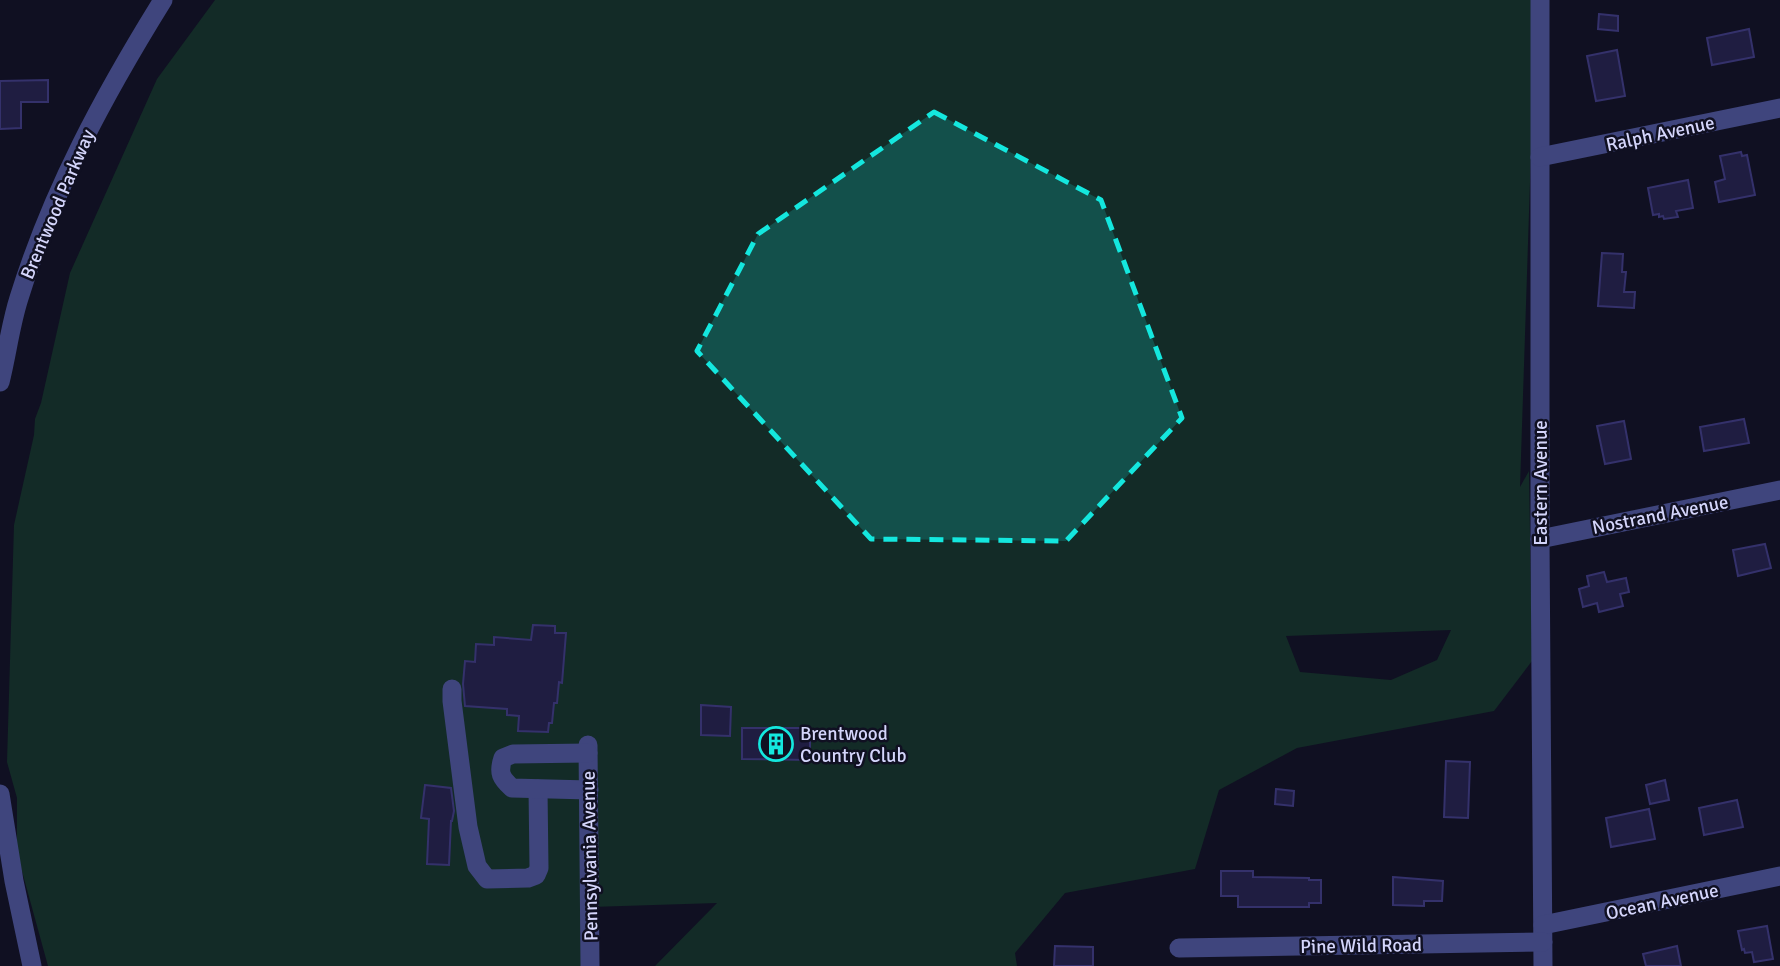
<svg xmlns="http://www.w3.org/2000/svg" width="1780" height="966" viewBox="0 0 1780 966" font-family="Signika,sans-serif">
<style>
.green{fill:#132b27;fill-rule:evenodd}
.building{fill:#1f1d41;stroke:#34316b;stroke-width:2}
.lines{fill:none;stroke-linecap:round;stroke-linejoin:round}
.minor{stroke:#3f457d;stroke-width:19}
.marked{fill:#14e7de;fill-opacity:0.2;stroke:#14e7de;stroke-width:5;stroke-dasharray:14 9;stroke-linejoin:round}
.labels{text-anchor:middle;stroke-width:5;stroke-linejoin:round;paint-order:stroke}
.street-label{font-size:19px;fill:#d4d5fb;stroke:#101022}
.poi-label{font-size:19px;fill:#d4d5fb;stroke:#101022;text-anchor:start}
</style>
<rect width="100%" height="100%" fill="#101022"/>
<path class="green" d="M215,0H1536L1520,487L1529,471L1532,661L1494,711L1297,748L1219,790L1195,869L1065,893L1015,953L1017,966H655L717,903L591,907L590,966H48L17,853V798L7,762L14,525L34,435L35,419L41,403L70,273L157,79ZM1451,630L1437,660L1391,680L1300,672L1286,636Z"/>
<g class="building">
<path d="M1599,14L1618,16V31L1598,29Z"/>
<path d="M1749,29L1754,57L1712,65L1707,38Z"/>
<path d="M1617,50L1625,96L1596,101L1587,56Z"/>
<path d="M48,80V102H21V128L0,129V81Z"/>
<path d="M1741,152L1742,156L1747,155L1755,195L1719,202L1715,182L1725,179L1720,156Z"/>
<path d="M1688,180L1693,208L1676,211L1678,217L1664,219L1663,216L1659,217V214L1653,215L1648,188Z"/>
<path d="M1602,253L1623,254L1622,272H1626L1624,292H1635L1634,308L1598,306Z"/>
<path d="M1744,419L1749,443L1704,451L1700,427Z"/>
<path d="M1624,421L1631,459L1605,464L1597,426Z"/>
<path d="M1765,544L1771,568L1738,576L1733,550Z"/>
<path d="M1604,572L1607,582L1626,578L1629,592L1620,594L1623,606L1599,612L1597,603L1583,607L1579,589L1589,586L1587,576Z"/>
<path d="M533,625L555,626V633H566L562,683L559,682L557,703H554L552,723H549L548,732L518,731L519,716L507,715V709L465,706L463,684L465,661L475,662L476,644L494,645V637L531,640Z"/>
<path d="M701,705L731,707L730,736L701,735Z"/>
<path d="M742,728H810V760L742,759Z"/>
<path d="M1446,761L1470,762L1468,818L1444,817Z"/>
<path d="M1665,780L1669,800L1650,804L1646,785Z"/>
<path d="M425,785L451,788L454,811L452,821H451L449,865L427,864L429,819L421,818Z"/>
<path d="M1276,789L1294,791L1293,806L1275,804Z"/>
<path d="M1737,800L1743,827L1704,835L1699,808Z"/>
<path d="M1649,809L1655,839L1611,847L1606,818Z"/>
<path d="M1221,871H1253V877L1309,878V880H1321V903H1309V907H1238V896H1221Z"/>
<path d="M1393,877L1443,881L1442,901H1424V906L1393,905Z"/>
<path d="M1767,926L1773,959L1754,962L1752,952L1745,953L1744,949L1742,950L1738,931Z"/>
<path d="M1055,946L1093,947V966H1054Z"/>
<path d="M1677,946L1681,966H1646L1643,954Z"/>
</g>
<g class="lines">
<g class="minor">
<path d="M1540,0V539L1543,966"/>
<path d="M1540,157L1780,108"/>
<path d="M0,382C7,355 10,326 19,298C52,191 104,95 163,0"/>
<path d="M1540,539L1780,490"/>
<path d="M452,689V701L468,827L477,866L487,879L528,878L536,875L539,868L538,789"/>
<path d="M588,745L590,966"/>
<path d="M588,753L513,754L503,758C498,773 501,778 512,788L589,790"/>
<path d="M0,794L14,881L32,966"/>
<path d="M1543,925L1780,876"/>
<path d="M1179,948L1543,942"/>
</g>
</g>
<path class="marked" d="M934,112L1101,200L1182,418L1066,541L871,539L697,351L758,234Z"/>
<defs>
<g id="building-ring" transform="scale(1.75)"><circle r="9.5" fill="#101022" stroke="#14e7de" stroke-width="1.5"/><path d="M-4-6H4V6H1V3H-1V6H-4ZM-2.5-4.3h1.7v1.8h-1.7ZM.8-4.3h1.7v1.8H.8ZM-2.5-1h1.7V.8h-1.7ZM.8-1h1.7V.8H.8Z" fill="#14e7de"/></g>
</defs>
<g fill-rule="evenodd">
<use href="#building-ring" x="776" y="744"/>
</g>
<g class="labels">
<g class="street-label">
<text transform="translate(1660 133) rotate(-12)" y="7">Ralph Avenue</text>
<text transform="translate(57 204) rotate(-67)" y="7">Brentwood Parkway</text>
<text transform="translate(1540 483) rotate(-90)" y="7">Eastern Avenue</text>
<text transform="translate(1660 514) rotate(-11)" y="7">Nostrand Avenue</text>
<text transform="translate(589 856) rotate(-91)" y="7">Pennsylvania Avenue</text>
<text transform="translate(1662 901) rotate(-12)" y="7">Ocean Avenue</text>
<text transform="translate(1361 945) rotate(-1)" y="7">Pine Wild Road</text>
</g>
<g class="poi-label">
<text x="800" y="740">Brentwood<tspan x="800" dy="22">Country Club</tspan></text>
</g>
</g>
</svg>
